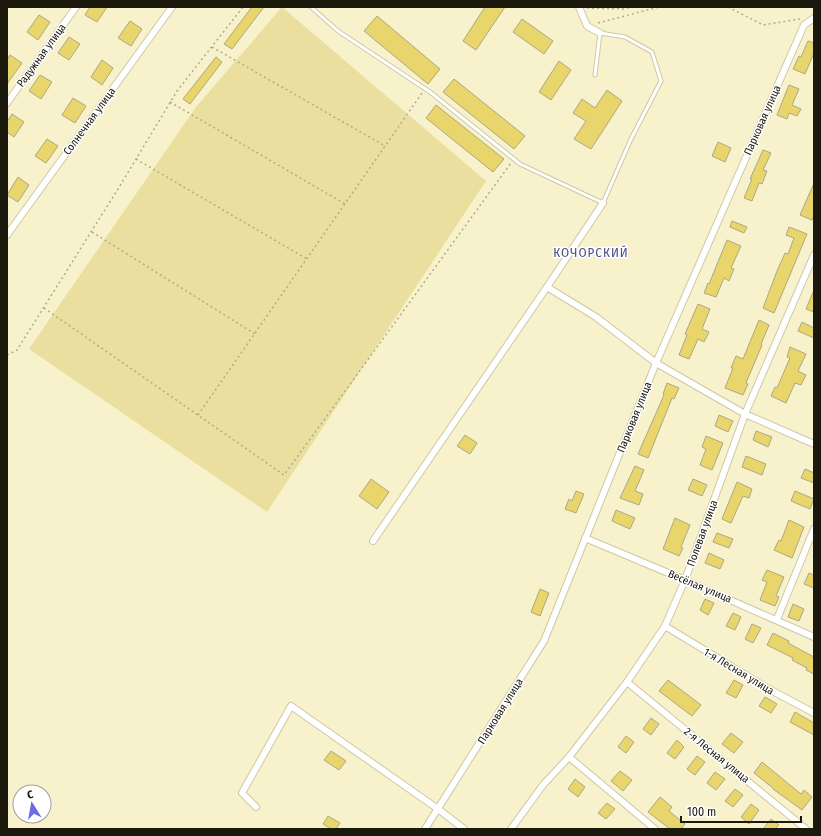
<svg xmlns="http://www.w3.org/2000/svg" width="821" height="836" viewBox="0 0 821 836" font-family="'Fira Sans Condensed',sans-serif">
<style>
.green{fill:#eadf9f}
.building{fill:#e8d66c;stroke:#ada784}
.lines{fill:none;stroke-linecap:round;stroke-linejoin:round}
.lane-casing{stroke:#cec8a4;stroke-width:5}
.street-casing{stroke:#cec8a4;stroke-width:8}
.path{stroke:#afab8d;stroke-width:1.5;stroke-dasharray:2 3;stroke-linecap:butt}
.lane{stroke:#fff;stroke-width:3}
.street{stroke:#fff;stroke-width:6}
.labels{text-anchor:middle;stroke-width:3;stroke-linejoin:round;paint-order:stroke}
.street-label{font-size:11px;fill:#1b190b;stroke:#fff}
.quarter-label{font-size:13px;letter-spacing:1px;fill:#4a4e8c;stroke:#fff}
</style>
<rect width="100%" height="100%" fill="#f7f2cc"/>
<path class="green" d="M282,7L486,181L267,512L29,349L196,107Z"/>
<g class="building">
<path d="M90,7H107L97,22L85,15Z"/>
<path d="M252,7H264L232,49L224,44Z"/>
<path d="M485,7H505L476,50L463,41Z"/>
<path d="M39,15L50,22L38,40L27,32Z"/>
<path d="M377,16L440,69L428,84L364,31Z"/>
<path d="M522,19L553,41L544,54L513,32Z"/>
<path d="M130,21L142,29L131,46L118,38Z"/>
<path d="M69,37L80,44L69,60L58,53Z"/>
<path d="M808,41L814,43V53L805,74L793,69L799,56L801,57Z"/>
<path d="M10,55L22,63L7,84V60Z"/>
<path d="M216,57L222,62L190,104L183,99Z"/>
<path d="M102,60L113,68L102,85L91,77Z"/>
<path d="M559,61L571,70L551,100L539,92Z"/>
<path d="M40,75L52,82L41,99L29,91Z"/>
<path d="M454,79L525,136L514,149L443,92Z"/>
<path d="M789,85L799,89L792,105L801,109L797,116L789,113L787,119L777,115Z"/>
<path d="M607,90L622,101L591,149L574,139L586,121L573,113L582,99L595,108Z"/>
<path d="M73,98L86,106L75,123L62,115Z"/>
<path d="M436,105L504,159L493,172L426,118Z"/>
<path d="M12,114L24,122L14,137L7,132V122Z"/>
<path d="M47,139L58,146L46,163L35,156Z"/>
<path d="M718,142L731,148L725,162L712,156Z"/>
<path d="M763,150L771,153L763,170L767,171L762,184L759,183L752,201L744,198L752,179H750Z"/>
<path d="M18,177L29,185L18,202L7,195Z"/>
<path d="M814,183V215L812,220L800,215Z"/>
<path d="M732,221L747,227L744,233L730,227Z"/>
<path d="M789,227L807,234L774,313L763,308L777,271L785,253L788,254L794,238L786,235Z"/>
<path d="M727,240L741,246L731,268L734,269L729,281L724,278L716,297L704,293L708,283L709,284Z"/>
<path d="M814,290V312L806,309Z"/>
<path d="M698,304L710,309L702,329L709,332L704,342L698,339L689,359L679,355L687,335L685,334Z"/>
<path d="M759,320L769,325L761,344L762,345L746,383L748,384L743,395L725,388L733,368H731L736,356L743,359Z"/>
<path d="M802,322L814,328V338L798,331Z"/>
<path d="M790,347L806,354L798,371L806,375L801,385L795,383L786,403L771,396L775,387L777,388L790,358L787,357Z"/>
<path d="M667,383L679,388L674,399L672,398L648,458L638,454L664,395L663,394Z"/>
<path d="M719,415L733,421L728,432L715,426Z"/>
<path d="M756,431L772,437L768,447L753,440Z"/>
<path d="M465,435L477,443L470,454L457,446Z"/>
<path d="M706,436L723,443L712,470L700,465L706,449L702,447Z"/>
<path d="M746,456L766,464L762,475L742,467Z"/>
<path d="M635,466L644,470L635,491L643,494L639,505L620,498Z"/>
<path d="M805,469L814,473V483L801,478Z"/>
<path d="M371,479L389,492L377,509L359,496Z"/>
<path d="M693,479L707,485L702,496L688,490Z"/>
<path d="M737,482L752,489L749,498L743,496L731,523L722,519Z"/>
<path d="M576,491L584,494L576,513L565,509L569,499L572,501Z"/>
<path d="M795,491L814,499L810,509L791,501Z"/>
<path d="M616,510L635,518L630,529L612,521Z"/>
<path d="M675,518L690,525L681,547L683,548L679,556L663,549Z"/>
<path d="M789,520L804,527L792,558L774,550L779,540L781,541Z"/>
<path d="M717,533L733,539L729,548L713,542Z"/>
<path d="M709,553L724,560L720,569L705,563Z"/>
<path d="M767,570L784,577L776,596L779,597L775,606L760,600L767,582L762,580Z"/>
<path d="M809,573L814,575V588L804,584Z"/>
<path d="M540,589L549,593L540,616L531,612Z"/>
<path d="M705,599L714,603L708,615L700,610Z"/>
<path d="M793,604L804,609L799,621L788,617Z"/>
<path d="M733,613L741,617L735,630L726,626Z"/>
<path d="M752,624L761,628L753,643L745,639Z"/>
<path d="M773,633L789,641L788,643L814,657V674L806,670L807,668L792,660L793,658L767,645Z"/>
<path d="M668,680L701,705L692,716L659,691Z"/>
<path d="M734,680L743,685L736,698L726,693Z"/>
<path d="M765,697L777,704L771,713L759,706Z"/>
<path d="M795,712L814,723V735L790,722Z"/>
<path d="M651,718L659,724L651,735L643,729Z"/>
<path d="M731,733L743,742L734,753L722,744Z"/>
<path d="M626,736L634,742L626,753L618,747Z"/>
<path d="M677,740L684,747L675,759L667,753Z"/>
<path d="M331,751L346,761L339,770L324,760Z"/>
<path d="M697,756L705,762L695,775L687,769Z"/>
<path d="M762,762L801,794L804,790L812,797L802,810L773,789V788L754,773Z"/>
<path d="M620,771L632,780L623,791L611,781Z"/>
<path d="M715,772L725,779L716,790L707,783Z"/>
<path d="M575,779L585,787L578,797L568,789Z"/>
<path d="M735,789L743,795L733,807L725,801Z"/>
<path d="M660,797L672,807L669,811L685,824L681,829H670L648,812Z"/>
<path d="M607,803L615,809L606,819L598,813Z"/>
<path d="M751,804L759,810L749,824L741,817Z"/>
<path d="M328,816L340,823L336,829H331L323,824Z"/>
<path d="M771,819L779,825L775,829H763Z"/>
</g>
<g class="lines">
<g class="lane-casing">
<path id="lane" d="M311,7L338,31L430,92L520,164L603,203L631,139L661,81L652,52L625,37L600,33L595,75"/>
</g>
<g class="street-casing">
<g id="street">
<path d="M579,7L587,26L600,33"/>
<path d="M7,103L76,7"/>
<path d="M7,235L172,7"/>
<path d="M547,287L596,317L656,363L745,414L814,444"/>
<path d="M585,538L685,580L814,637"/>
<path d="M373,541L547,287L603,203"/>
<path d="M777,619L814,529"/>
<path d="M665,626L767,688L814,713"/>
<path d="M627,682L806,829"/>
<path d="M569,757L655,829"/>
<path d="M256,807L242,793L291,706L438,809L464,829"/>
<path d="M425,829L544,641L656,363L804,25L814,18"/>
<path d="M511,829L543,785L569,757L627,682L665,626L685,580L745,414L814,255"/>
</g>
</g>
<g class="path">
<path d="M728,7L763,25L800,19"/>
<path d="M587,8L624,9L631,7"/>
<path d="M598,23L659,7"/>
<path d="M212,47L385,146"/>
<path d="M170,102L345,204"/>
<path d="M136,159L307,259"/>
<path d="M92,232L255,334"/>
<path d="M44,308L284,475L511,163"/>
<path d="M7,355L17,350L118,189L177,91L243,7"/>
<path d="M198,415L422,93"/>
</g>
<use href="#lane" class="lane"/>
<use href="#street" class="street"/>
</g>
<g class="labels">
<g class="street-label">
<text transform="translate(41 55) rotate(-54)" y="4">Радужная улица</text>
<text transform="translate(762 120) rotate(-66)" y="4">Парковая улица</text>
<text transform="translate(89 121) rotate(-54)" y="4">Солнечная улица</text>
<text transform="translate(634 417) rotate(-68)" y="4">Парковая улица</text>
<text transform="translate(702 533) rotate(-70)" y="4">Полевая улица</text>
<text transform="translate(700 586) rotate(23)" y="4">Весёлая улица</text>
<text transform="translate(739 671) rotate(31)" y="4">1-я Лесная улица</text>
<text transform="translate(500 711) rotate(-58)" y="4">Парковая улица</text>
<text transform="translate(717 755) rotate(39)" y="4">2-я Лесная улица</text>
</g>
<g class="quarter-label">
<text x="591" y="257">КОЧОРСКИЙ</text>
</g>
</g>
<rect width="821" height="836" fill="none" stroke="#1b190b" stroke-width="16"/>
<g transform="translate(32 804) rotate(349)"><circle r="19" fill="#ffffff" stroke="#a4a39d"/>
<path d="M0-3L7 15L0 10L-7 15Z" fill="#6a6ce5"/>
<text y="-6" font-size="11" font-weight="bold" text-anchor="middle" fill="#1b190b">С</text>
</g>
<path d="M681 816v6h120v-6" fill="none" stroke="#1b190b" stroke-width="2"/>
<text x="687" y="816" font-size="12" fill="#1b190b" stroke="#ffffff" stroke-width="3" paint-order="stroke">100 m</text>
</svg>
